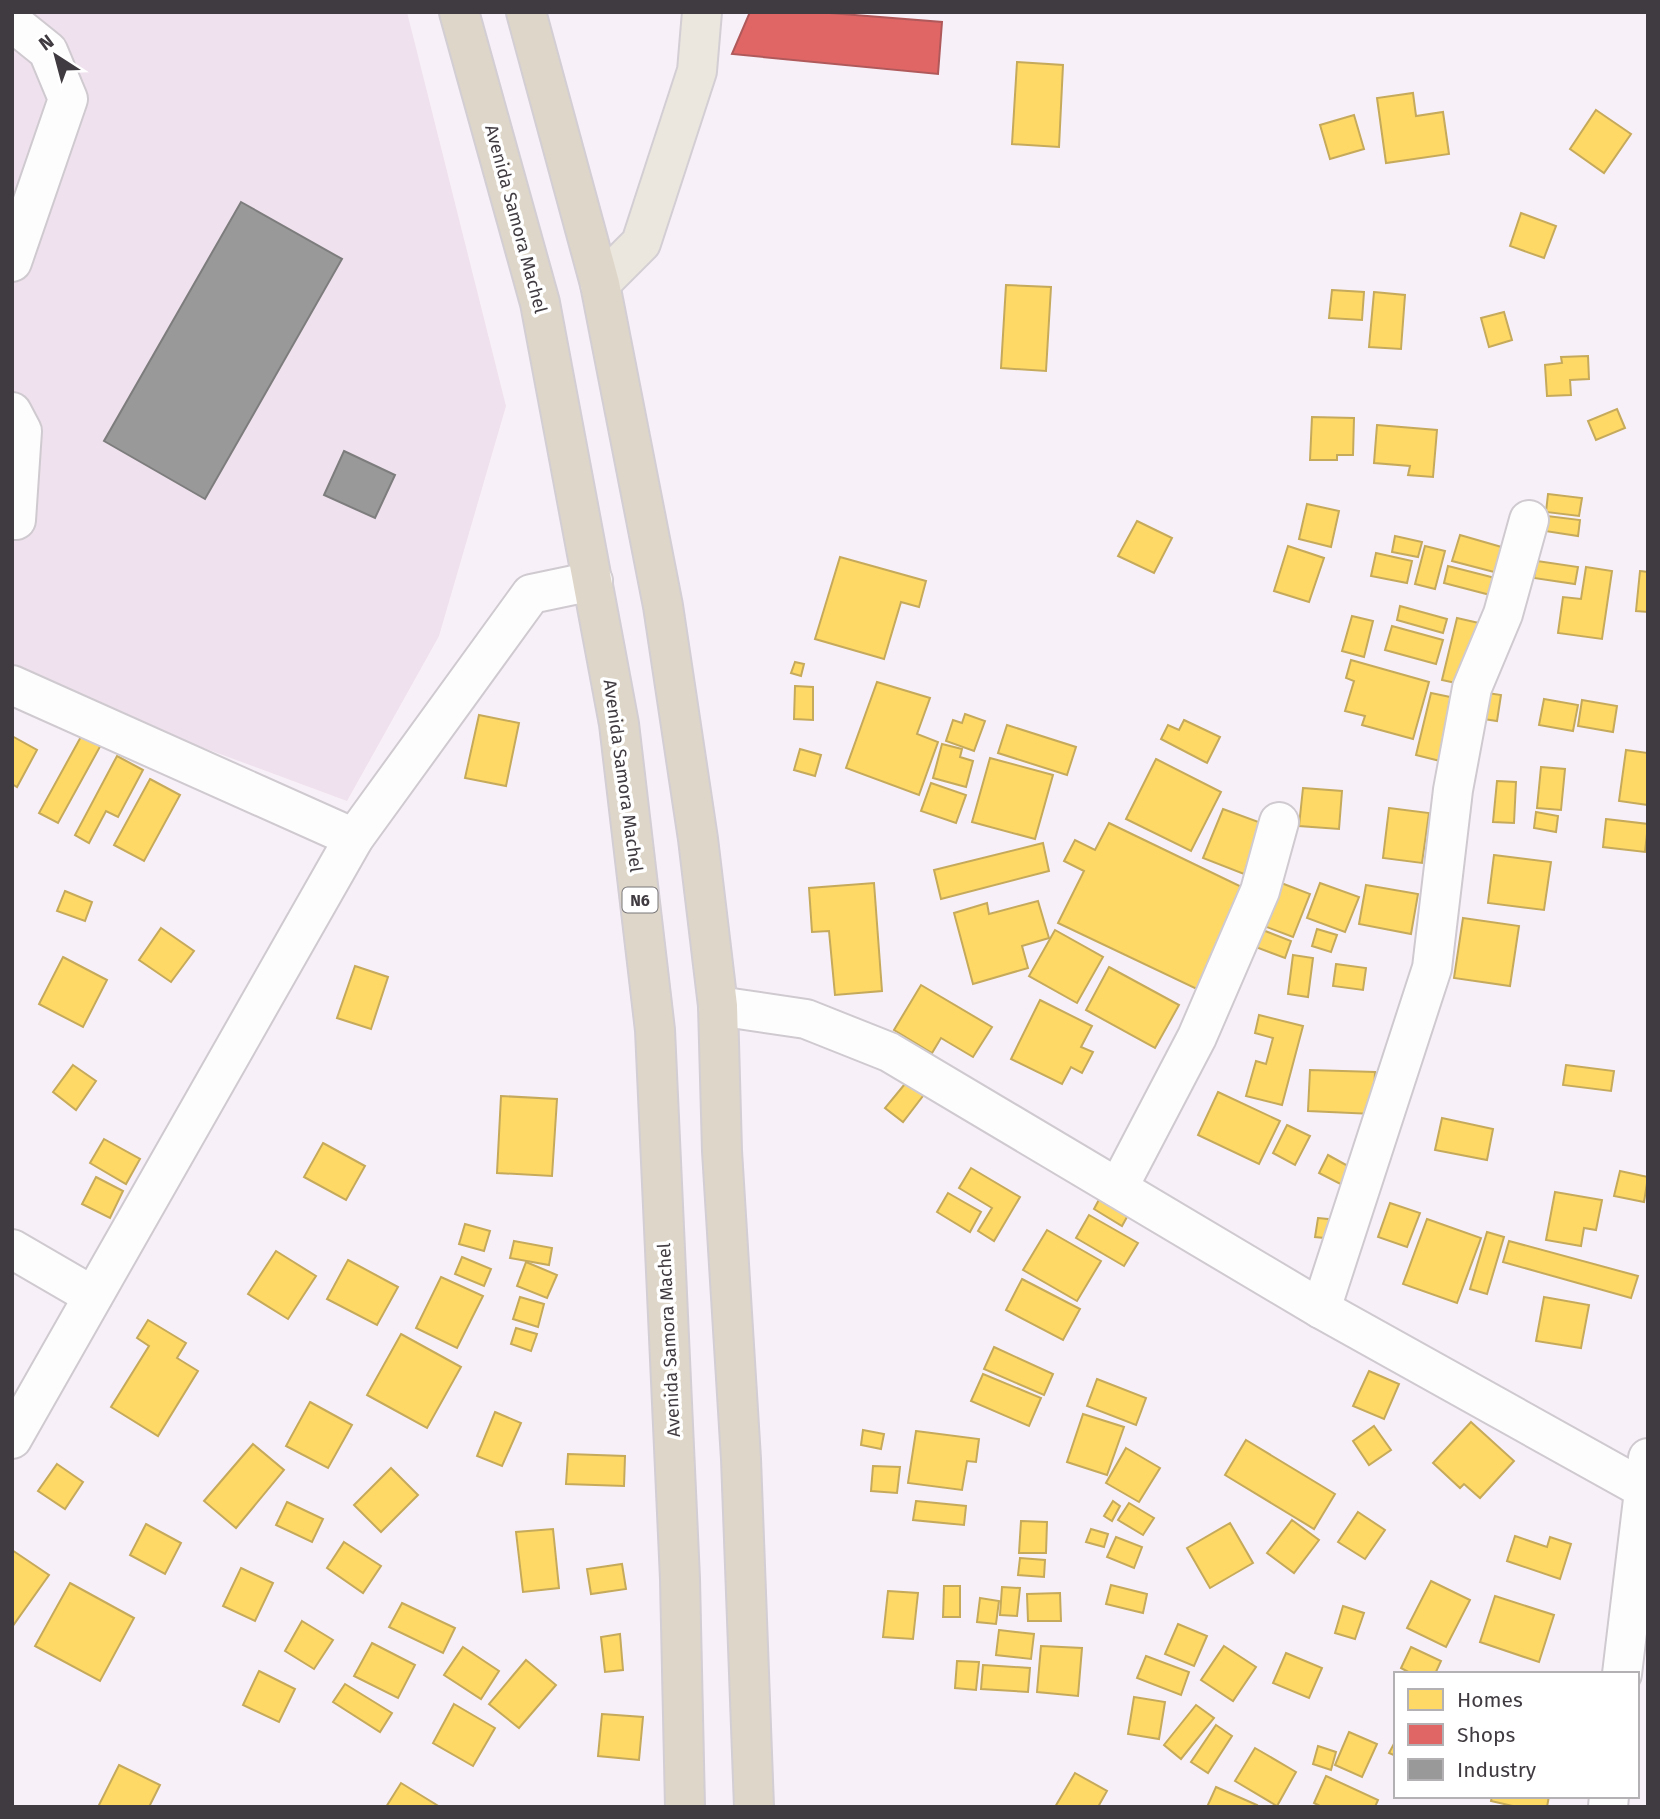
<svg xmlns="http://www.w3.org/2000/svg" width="1660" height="1819" viewBox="0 0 1660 1819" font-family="'Fira Sans',sans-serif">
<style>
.industrial{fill:#efe1ed}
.homes{fill:#ffd966;stroke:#c6aa5b;stroke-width:2}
.shops{fill:#e06666;stroke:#b0595b;stroke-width:2}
.industry{fill:#999;stroke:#7e7d7e;stroke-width:2}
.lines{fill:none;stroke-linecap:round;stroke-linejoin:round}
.minor-casing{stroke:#cfcacf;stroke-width:42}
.major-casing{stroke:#d3ced3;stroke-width:42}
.highway-casing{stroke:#d3ced3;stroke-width:42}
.minor{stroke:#fefdfe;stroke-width:38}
.major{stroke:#ebe6de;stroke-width:38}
.highway{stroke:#ded6c8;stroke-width:38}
.labels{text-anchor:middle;stroke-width:7;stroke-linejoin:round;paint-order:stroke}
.shield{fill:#fff;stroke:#797679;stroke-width:2}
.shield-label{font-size:16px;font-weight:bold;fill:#403b40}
.street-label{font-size:18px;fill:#403b40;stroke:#fff}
</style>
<rect width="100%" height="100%" fill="#f8f0f8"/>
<path class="industrial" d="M12,12H407L506,406L439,636L347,801L12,677Z"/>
<g class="homes">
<path d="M1017,62L1063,65L1059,147L1012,144Z"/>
<path d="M1413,93L1416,116L1443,112L1449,154L1386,163L1377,98Z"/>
<path d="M1596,110L1631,134L1604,173L1570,149Z"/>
<path d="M1354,115L1364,149L1330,159L1320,125Z"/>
<path d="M1521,213L1556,226L1544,258L1510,246Z"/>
<path d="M1006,285L1051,287L1046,371L1001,368Z"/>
<path d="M1332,290L1364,292L1362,320L1329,318Z"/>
<path d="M1374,292L1405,295L1401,349L1369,347Z"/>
<path d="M1504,312L1512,340L1489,347L1481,318Z"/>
<path d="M1588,356L1589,379L1570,380L1571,395L1547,396L1545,365L1562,363L1561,357Z"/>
<path d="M1617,409L1625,428L1596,440L1588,421Z"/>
<path d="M1312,417L1354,418L1353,455H1337V460H1310Z"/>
<path d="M1377,425L1437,430L1433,477L1408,475L1410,466L1374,463Z"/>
<path d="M1548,494L1582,498L1579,516L1546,512Z"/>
<path d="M1307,504L1339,511L1331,547L1299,539Z"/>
<path d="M1547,516L1580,520L1578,536L1545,531Z"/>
<path d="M1137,521L1172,538L1154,573L1118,556Z"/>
<path d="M1460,535L1505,548L1498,573L1452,561Z"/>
<path d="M1395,536L1422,542L1418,557L1392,552Z"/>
<path d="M1288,546L1324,558L1309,602L1274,591Z"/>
<path d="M1425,546L1445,551L1435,589L1415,584Z"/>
<path d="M1376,553L1412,561L1407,583L1371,576Z"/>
<path d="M840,557L926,581L919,607L901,602L884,659L815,639Z"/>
<path d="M1537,561L1578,567L1575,584L1534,578Z"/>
<path d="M1448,566L1499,579L1494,596L1444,583Z"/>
<path d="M1586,567L1612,571L1602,639L1558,633L1563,597L1581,599Z"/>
<path d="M1640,571L1648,572V612L1636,611Z"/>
<path d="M1400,606L1447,619L1443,633L1397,620Z"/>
<path d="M1352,616L1373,621L1364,657L1342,651Z"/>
<path d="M1457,618L1479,623L1465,685L1442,680Z"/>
<path d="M1392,626L1443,640L1436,664L1385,650Z"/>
<path d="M1351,660L1429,682L1413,739L1362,725L1365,716L1345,711L1354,681L1346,678Z"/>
<path d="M795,662L804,664L801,676L791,673Z"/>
<path d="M877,682L930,698L917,734L938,742L919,795L846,768Z"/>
<path d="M795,686L813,687V720L794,719Z"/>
<path d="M1481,692L1501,695L1497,721L1477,718Z"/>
<path d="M1431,693L1460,699L1444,762L1416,755Z"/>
<path d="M1544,699L1578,705L1573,731L1539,725Z"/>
<path d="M1582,700L1617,706L1613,732L1578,726Z"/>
<path d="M965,714L985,721L974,751L946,741L953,720L962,723Z"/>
<path d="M479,715L519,723L506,786L465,778Z"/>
<path d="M1184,720L1220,737L1207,763L1161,739L1168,725L1179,730Z"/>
<path d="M1007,725L1076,747L1067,775L998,753Z"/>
<path d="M83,733L102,743L58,823L39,813Z"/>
<path d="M12,736L37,750L17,787L12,784Z"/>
<path d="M942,744L962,749L960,757L973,761L966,787L933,778Z"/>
<path d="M800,749L821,755L815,776L794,770Z"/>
<path d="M1626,750L1648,753V805L1619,801Z"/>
<path d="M117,756L143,770L118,817L106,811L89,843L75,835Z"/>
<path d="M990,758L1053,775L1035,839L972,822Z"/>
<path d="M1156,759L1221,792L1191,851L1126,819Z"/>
<path d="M1541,767L1565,769L1561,810L1537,808Z"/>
<path d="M150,779L180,795L144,861L114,845Z"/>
<path d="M1497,781L1516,782L1514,823L1493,822Z"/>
<path d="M931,783L966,795L956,823L921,811Z"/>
<path d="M1303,788L1342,791L1339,829L1299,826Z"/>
<path d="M1389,808L1429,813L1422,863L1383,858Z"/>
<path d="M1223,809L1264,824L1244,874L1203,858Z"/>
<path d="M1536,812L1558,816L1556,832L1534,828Z"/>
<path d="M1606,819L1648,824L1645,852L1603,847Z"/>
<path d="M1109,823L1250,891L1201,991L1058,923L1084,871L1064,861L1075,840L1095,850Z"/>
<path d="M1043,843L1049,871L941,899L934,870Z"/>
<path d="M1494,855L1551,862L1544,910L1488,903Z"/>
<path d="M1276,881L1310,894L1293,937L1259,924Z"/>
<path d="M874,883L882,991L835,995L829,931L812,932L809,888Z"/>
<path d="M1320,883L1359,897L1345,932L1307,918Z"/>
<path d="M1366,885L1418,894L1411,934L1359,924Z"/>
<path d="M65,891L92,902L85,921L57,911Z"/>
<path d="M1038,901L1049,938L1022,946L1028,968L973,984L954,913L987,903L989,914Z"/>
<path d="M1463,918L1519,926L1510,986L1454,978Z"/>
<path d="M161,928L194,951L171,982L139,960Z"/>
<path d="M1260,929L1291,941L1285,958L1253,946Z"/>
<path d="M1317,929L1337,935L1331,952L1312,946Z"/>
<path d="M1055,930L1103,957L1077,1003L1029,976Z"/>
<path d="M1293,955L1313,958L1308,997L1288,994Z"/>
<path d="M63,957L107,980L83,1027L39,1004Z"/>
<path d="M1336,964L1366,968L1363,990L1333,986Z"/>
<path d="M355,966L388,977L371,1029L337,1018Z"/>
<path d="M1109,967L1179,1005L1155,1048L1086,1010Z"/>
<path d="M921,985L992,1027L973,1057L941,1038L932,1053L894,1030Z"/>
<path d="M1040,1000L1092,1026L1081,1047L1093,1052L1082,1073L1071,1067L1062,1084L1011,1059Z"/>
<path d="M1259,1015L1303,1026L1282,1105L1246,1096L1256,1061L1266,1064L1273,1038L1255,1033Z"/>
<path d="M73,1065L96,1081L76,1110L53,1092Z"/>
<path d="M1566,1065L1614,1071L1611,1091L1563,1085Z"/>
<path d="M1310,1070L1375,1072L1373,1114L1308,1111Z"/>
<path d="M909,1079L926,1092L903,1122L885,1108Z"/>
<path d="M1218,1092L1280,1121L1259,1164L1198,1135Z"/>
<path d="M501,1096L557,1099L552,1176L497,1173Z"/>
<path d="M1442,1118L1493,1129L1487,1160L1435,1150Z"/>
<path d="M1287,1125L1310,1136L1295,1165L1273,1153Z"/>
<path d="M104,1139L140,1159L126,1184L90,1163Z"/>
<path d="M323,1143L365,1166L346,1200L304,1177Z"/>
<path d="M1328,1155L1366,1176L1358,1193L1319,1173Z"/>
<path d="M971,1168L1020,1197L994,1241L978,1231L992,1208L959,1188Z"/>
<path d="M1620,1171L1648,1177L1644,1202L1614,1196Z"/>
<path d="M96,1177L123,1191L110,1218L82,1204Z"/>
<path d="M1103,1192L1132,1208L1122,1226L1094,1209Z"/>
<path d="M1555,1192L1602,1200L1596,1230L1584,1228L1581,1246L1546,1240Z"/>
<path d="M948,1193L981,1212L970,1232L937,1212Z"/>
<path d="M1390,1203L1420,1213L1407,1247L1378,1237Z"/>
<path d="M1089,1215L1138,1243L1124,1266L1076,1238Z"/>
<path d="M1318,1218L1347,1221L1344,1240L1315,1237Z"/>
<path d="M1427,1219L1481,1238L1457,1303L1403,1284Z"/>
<path d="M465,1224L490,1231L484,1251L459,1244Z"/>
<path d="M1047,1230L1101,1261L1077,1301L1023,1270Z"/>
<path d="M1487,1232L1504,1237L1487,1294L1470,1289Z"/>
<path d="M514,1241L552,1248L549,1265L510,1258Z"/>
<path d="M1509,1241L1638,1276L1631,1298L1503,1262Z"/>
<path d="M276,1251L316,1276L288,1319L248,1294Z"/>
<path d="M462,1257L491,1269L484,1286L455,1274Z"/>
<path d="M348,1260L398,1287L377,1325L327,1299Z"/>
<path d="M526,1262L557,1275L547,1298L517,1286Z"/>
<path d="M441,1277L483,1296L457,1348L416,1328Z"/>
<path d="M1022,1279L1080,1309L1063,1340L1006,1310Z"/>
<path d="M520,1297L544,1304L538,1327L513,1319Z"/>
<path d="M1544,1297L1589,1305L1581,1348L1536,1341Z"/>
<path d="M148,1320L186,1343L177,1358L198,1371L158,1436L111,1407L149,1346L137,1338Z"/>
<path d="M516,1328L537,1334L531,1351L511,1344Z"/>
<path d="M401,1334L461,1367L427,1428L367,1395Z"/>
<path d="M994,1347L1053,1374L1044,1395L984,1369Z"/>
<path d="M1369,1371L1399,1384L1384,1419L1353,1406Z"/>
<path d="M983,1374L1041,1398L1029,1426L971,1401Z"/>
<path d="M1097,1379L1146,1398L1136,1425L1087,1406Z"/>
<path d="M310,1402L352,1425L328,1468L286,1446Z"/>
<path d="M495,1412L521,1423L502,1466L477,1456Z"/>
<path d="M1083,1414L1124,1427L1107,1475L1067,1462Z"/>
<path d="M1471,1422L1514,1461L1480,1498L1464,1484L1460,1488L1433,1463Z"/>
<path d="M1374,1426L1391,1450L1369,1465L1353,1441Z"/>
<path d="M863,1430L884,1434L881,1449L861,1445Z"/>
<path d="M916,1431L979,1439L976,1462L967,1461L962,1490L908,1483Z"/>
<path d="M1246,1440L1335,1494L1314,1529L1225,1475Z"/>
<path d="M253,1444L284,1470L236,1528L204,1501Z"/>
<path d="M1126,1448L1160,1468L1139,1502L1106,1483Z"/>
<path d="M568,1454L625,1456L624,1486L566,1484Z"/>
<path d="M57,1464L83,1482L65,1509L38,1491Z"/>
<path d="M873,1466L900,1467L897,1493L871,1491Z"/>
<path d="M391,1468L418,1495L381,1532L354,1505Z"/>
<path d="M916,1501L966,1506L964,1525L913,1520Z"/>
<path d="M1113,1501L1120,1506L1112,1521L1104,1516Z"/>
<path d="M287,1502L323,1519L312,1542L276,1525Z"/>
<path d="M1129,1503L1154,1518L1143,1535L1118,1520Z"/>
<path d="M1358,1512L1385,1530L1365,1559L1338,1542Z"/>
<path d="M1292,1520L1319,1540L1294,1573L1267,1553Z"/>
<path d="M1021,1521L1047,1522L1046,1553H1019Z"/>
<path d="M1230,1523L1253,1563L1210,1588L1187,1548Z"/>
<path d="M146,1524L181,1543L165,1574L130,1555Z"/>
<path d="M553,1529L559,1588L523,1592L516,1532Z"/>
<path d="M1091,1529L1108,1534L1104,1547L1086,1542Z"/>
<path d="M1515,1536L1547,1547L1550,1537L1571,1544L1560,1579L1507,1561Z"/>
<path d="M1116,1537L1142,1547L1134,1568L1107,1557Z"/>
<path d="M344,1542L381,1566L363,1593L327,1568Z"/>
<path d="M12,1550L49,1575L12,1627Z"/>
<path d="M1020,1558L1045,1560L1044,1577L1018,1575Z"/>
<path d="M622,1564L626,1589L591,1594L587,1569Z"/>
<path d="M241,1568L273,1583L255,1621L223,1606Z"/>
<path d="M1431,1581L1470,1600L1446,1647L1407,1628Z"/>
<path d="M70,1583L134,1618L100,1681L35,1646Z"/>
<path d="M1111,1585L1147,1594L1143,1613L1106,1604Z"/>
<path d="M944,1586H960V1617H943Z"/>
<path d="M1002,1587L1020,1588L1017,1616L1000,1615Z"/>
<path d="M888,1591L918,1593L913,1639L883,1637Z"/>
<path d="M1060,1593L1061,1621H1028L1027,1594Z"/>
<path d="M1495,1596L1554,1615L1539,1662L1480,1642Z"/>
<path d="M980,1598L999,1601L996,1624L977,1622Z"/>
<path d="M402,1603L455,1628L443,1653L389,1627Z"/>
<path d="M1343,1606L1364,1613L1355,1639L1335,1633Z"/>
<path d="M302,1621L333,1640L314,1669L285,1651Z"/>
<path d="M1178,1624L1207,1636L1194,1666L1165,1654Z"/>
<path d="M999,1630L1034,1634L1031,1659L996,1655Z"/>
<path d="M620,1634L623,1670L605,1672L601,1637Z"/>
<path d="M372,1643L415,1665L398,1698L354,1676Z"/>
<path d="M1041,1646L1082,1648L1078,1696L1037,1692Z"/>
<path d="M1224,1646L1256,1667L1233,1701L1201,1680Z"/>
<path d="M463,1647L499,1671L481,1699L444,1675Z"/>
<path d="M1411,1647L1441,1661L1435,1674H1412L1401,1668Z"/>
<path d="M1286,1653L1322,1668L1309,1698L1273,1683Z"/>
<path d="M1146,1656L1189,1672L1181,1695L1137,1678Z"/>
<path d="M526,1660L556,1685L519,1728L489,1704Z"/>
<path d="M957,1661L979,1662L976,1690L955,1688Z"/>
<path d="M983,1665L1030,1668L1028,1692L981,1689Z"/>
<path d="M259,1671L295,1689L279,1722L243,1705Z"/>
<path d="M345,1684L392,1713L380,1732L333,1702Z"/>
<path d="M1134,1697L1165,1702L1159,1739L1128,1734Z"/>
<path d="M454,1704L495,1728L473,1766L433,1743Z"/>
<path d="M1196,1705L1214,1718L1181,1759L1164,1745Z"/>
<path d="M602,1714L643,1717L639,1760L598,1756Z"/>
<path d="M1216,1725L1232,1736L1208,1773L1191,1762Z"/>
<path d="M1349,1732L1377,1744L1362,1777L1335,1765Z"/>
<path d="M1396,1740V1756L1389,1753Z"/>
<path d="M1318,1746L1336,1752L1331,1770L1313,1764Z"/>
<path d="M1255,1748L1296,1772L1277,1806L1235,1781Z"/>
<path d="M119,1765L160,1785L149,1807H98Z"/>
<path d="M1075,1773L1107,1791L1098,1807H1055Z"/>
<path d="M1326,1776L1378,1800L1375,1807H1322L1314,1803Z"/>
<path d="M401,1783L440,1807H386Z"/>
<path d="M1216,1787L1257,1805L1256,1807H1207Z"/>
<path d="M1492,1796H1549L1547,1807H1517L1491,1801Z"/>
</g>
<path class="shops" d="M750,12H817L942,22L938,74L732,54Z"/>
<g class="industry">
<path d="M241,202L342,259L205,499L104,441Z"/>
<path d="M344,451L395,475L375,518L324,495Z"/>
</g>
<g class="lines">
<g class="minor-casing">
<g id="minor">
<path d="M12,22L48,51L68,99L12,262"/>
<path d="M12,412L22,431L16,520"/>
<path d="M12,685L354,838"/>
<path d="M718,1006L806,1019L889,1052L1321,1309L1642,1488"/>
<path d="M1118,1188L1197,1037L1260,891L1279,822"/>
<path d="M12,1249L93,1296"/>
<path d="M1321,1309L1432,968L1453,790L1472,688L1503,614L1529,520"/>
<path d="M12,1439L354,838L531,594L593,581"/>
<path d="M1622,1674L1648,1458"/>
<path d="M1608,1807L1609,1796"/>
</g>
</g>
<g class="major-casing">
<path id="major" d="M600,284L641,243L697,71L702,12"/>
</g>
<g class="highway-casing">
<g id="highway">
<path d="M459,12L540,303L619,724L655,1030L680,1579L685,1807"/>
<path d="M526,12L600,284L663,606L698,839L718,1006L722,1151L741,1459L754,1807"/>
</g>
</g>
<use href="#minor" class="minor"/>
<use href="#major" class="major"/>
<use href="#highway" class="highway"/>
</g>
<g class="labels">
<rect class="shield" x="622.5" y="887.5" width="35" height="25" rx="5"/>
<g class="shield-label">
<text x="640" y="906">N6</text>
</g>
<g class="street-label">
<text transform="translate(516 219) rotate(75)" y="6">Avenida Samora Machel</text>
<text transform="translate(623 776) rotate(82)" y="6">Avenida Samora Machel</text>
<text transform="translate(669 1340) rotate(-93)" y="6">Avenida Samora Machel</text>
</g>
</g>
<rect width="1660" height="1819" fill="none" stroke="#403b40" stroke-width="28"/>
<rect x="1394" y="1672" width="245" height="126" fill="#ffffff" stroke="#b3b1b3" stroke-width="2"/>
<rect x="1408" y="1689" width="35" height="21" fill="#ffd966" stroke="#b3b1b3" stroke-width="2"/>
<text x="1457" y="1707" font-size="21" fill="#403b40">Homes</text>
<rect x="1408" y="1724" width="35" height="21" fill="#e06666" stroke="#b3b1b3" stroke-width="2"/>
<text x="1457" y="1742" font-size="21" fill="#403b40">Shops</text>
<rect x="1408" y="1759" width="35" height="21" fill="#999999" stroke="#b3b1b3" stroke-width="2"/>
<text x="1457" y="1777" font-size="21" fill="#403b40">Industry</text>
<g transform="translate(56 56) rotate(324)" stroke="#ffffff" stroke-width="5" paint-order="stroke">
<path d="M0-5L12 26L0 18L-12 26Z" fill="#403b40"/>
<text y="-10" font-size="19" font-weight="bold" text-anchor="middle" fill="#403b40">N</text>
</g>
</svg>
